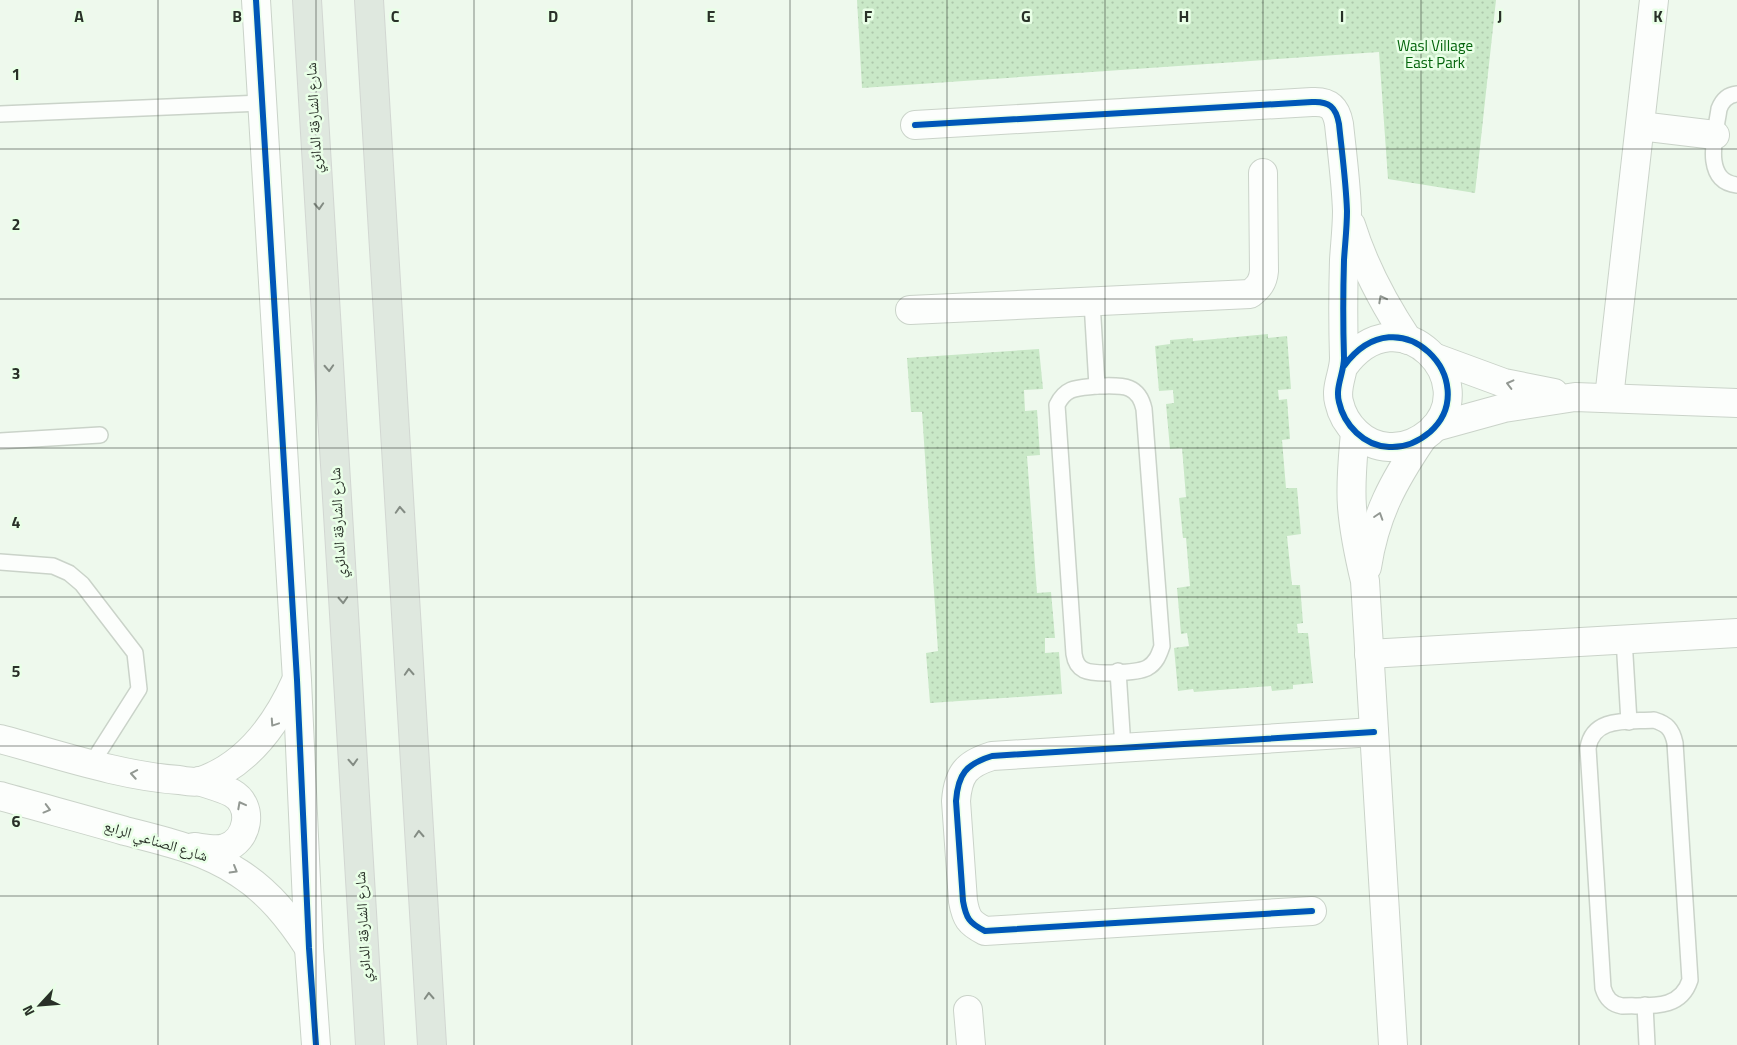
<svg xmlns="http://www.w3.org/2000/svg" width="1737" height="1045" viewBox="0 0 1737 1045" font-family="'Titillium Web','Noto Naskh Arabic',sans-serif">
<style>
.grass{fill:url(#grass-dots)}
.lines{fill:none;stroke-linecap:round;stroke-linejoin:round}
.lane-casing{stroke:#cad3c9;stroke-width:18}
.street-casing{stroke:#cad3c9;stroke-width:30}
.secondary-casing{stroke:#cad3c9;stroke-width:30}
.highway-casing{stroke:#d2d7d2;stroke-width:30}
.lane{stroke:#fcfefc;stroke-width:15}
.street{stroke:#fcfefc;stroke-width:28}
.secondary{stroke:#fcfefc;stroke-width:28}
.highway{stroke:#dfe8df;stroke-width:28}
.cycleway-casing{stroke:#e9ffe7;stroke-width:9}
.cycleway{stroke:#0057b8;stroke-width:6}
.oneway{stroke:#848c84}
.oneway2{stroke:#929892}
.grid{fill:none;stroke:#293128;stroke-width:1;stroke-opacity:0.55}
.labels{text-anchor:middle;stroke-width:5;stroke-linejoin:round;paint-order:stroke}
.park-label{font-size:15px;fill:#03640b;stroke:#e9ffe7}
.street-label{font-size:15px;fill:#293128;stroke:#e9ffe7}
.grid-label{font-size:16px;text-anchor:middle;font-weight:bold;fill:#293128;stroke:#e9ffe7;stroke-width:5;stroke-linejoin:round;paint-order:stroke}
</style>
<defs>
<pattern id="grass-dots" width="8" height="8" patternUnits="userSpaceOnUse" patternTransform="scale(1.25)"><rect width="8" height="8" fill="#c9e8c7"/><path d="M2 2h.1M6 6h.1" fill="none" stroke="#adc7ab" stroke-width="1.8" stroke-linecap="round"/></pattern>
</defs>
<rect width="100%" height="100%" fill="#eef9ed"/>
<g class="grass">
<path d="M857,0H1496L1475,193L1388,179L1379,52L862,88Z"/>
<path d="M1268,334V338L1287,336L1291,389L1278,390L1279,400L1287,399L1290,439L1282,440L1286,488H1297L1301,534L1287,536L1292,585H1300L1303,623L1297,624L1298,633H1308L1313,683L1293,685V689L1272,691L1271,686L1194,692L1193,689L1178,691L1174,648L1189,646L1187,633L1181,634L1177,588L1190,586L1186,538H1183L1179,498L1186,497L1182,448L1170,449L1166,404L1174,403L1173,390L1159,391L1155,346L1170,344V340L1193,338V341Z"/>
<path d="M1039,349L1043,389L1024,390L1025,411L1037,410L1040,455L1027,456L1037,593L1051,592L1055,638H1045V653L1059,652L1062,694L930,703L926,653L938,651L922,412H911L907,358Z"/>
</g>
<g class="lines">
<g class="lane-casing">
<g id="lane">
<path d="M1737,94C1727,95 1722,101 1719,109C1716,132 1701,181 1737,185"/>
<path d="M0,114L263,103"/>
<path d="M1092,302L1097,386"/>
<path d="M1097,386C1119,386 1138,382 1144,409L1162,646C1159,655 1156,663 1147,668C1137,673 1094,675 1084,670C1078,667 1075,661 1074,654L1057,405C1066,386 1079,388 1097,386Z"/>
<path d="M0,441L100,435"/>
<path d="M0,562L53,566L69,573L82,584L135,653L139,689L92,763"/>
<path d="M1624,639L1629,722"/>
<path d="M1118,671L1123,748"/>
<path d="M1654,720C1667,724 1672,729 1675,743L1690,980C1680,1011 1649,1005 1622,1006C1611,1004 1606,998 1603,988L1588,748C1593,716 1629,722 1654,720Z"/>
<path d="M1645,1005L1647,1045"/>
</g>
</g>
<g class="street-casing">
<g id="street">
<path d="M915,125L1312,102C1329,101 1336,107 1339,124C1342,153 1346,182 1347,211C1347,227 1345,244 1344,260C1343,293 1343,325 1344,358C1344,373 1335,387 1339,402C1344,425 1364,446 1389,447C1404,448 1418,442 1430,432C1485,383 1400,290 1344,366"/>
<path d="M1640,126L1715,135"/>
<path d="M1351,225C1364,267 1384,304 1408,340"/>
<path d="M910,310L1250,294C1259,287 1263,282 1264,271L1263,173"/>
<path d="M1436,358L1504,383L1554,393"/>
<path d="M1609,398L1654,0"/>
<path d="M1435,427L1504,408L1575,397L1737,403"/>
<path d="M1355,432C1353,457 1350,482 1352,507C1354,532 1359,556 1365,581L1393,1045"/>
<path d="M1367,567C1375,515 1393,482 1422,439"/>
<path d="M1369,654L1737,633"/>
<path d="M1312,911L985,931C969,923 966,918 963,901L956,801C958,774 966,764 992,756L1374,732"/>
<path d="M968,1010L971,1045"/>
</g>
</g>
<g class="secondary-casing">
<g id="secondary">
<path d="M256,0L297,680L309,948L316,1045"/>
<path d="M0,739C57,754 120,776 179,780C185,781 195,783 201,781C247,765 277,723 296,681"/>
<path d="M0,796C42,808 84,819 125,831C164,841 205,850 239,873C269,892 290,919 309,948"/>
<path d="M194,847C203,848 216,851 225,848C248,841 255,806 232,793C223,788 210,785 199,781"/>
</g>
</g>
<g class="highway-casing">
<g id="highway">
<path d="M307,0L370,1045"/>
<path d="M369,0L432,1045"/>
</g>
</g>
<use href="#lane" class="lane"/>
<use href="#street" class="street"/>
<use href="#secondary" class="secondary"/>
<use href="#highway" class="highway"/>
<g class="cycleway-casing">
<g id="cycleway">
<path d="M256,0L297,680L309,948L316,1045"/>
<path d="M915,125L1312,102C1329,101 1336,107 1339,124C1342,153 1346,182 1347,211C1347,227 1345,244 1344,260C1343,293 1343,325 1344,358C1344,373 1335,387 1339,402C1344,425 1364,446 1389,447C1404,448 1418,442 1430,432C1485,383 1400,290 1344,366"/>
<path d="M1312,911L985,931C969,923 966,918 963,901L956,801C958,774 966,764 992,756L1374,732"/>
</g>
</g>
<use href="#cycleway" class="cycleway"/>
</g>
<defs><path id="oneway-chevron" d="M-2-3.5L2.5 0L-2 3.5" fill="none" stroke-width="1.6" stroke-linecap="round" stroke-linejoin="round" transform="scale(1.25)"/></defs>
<g class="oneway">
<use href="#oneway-chevron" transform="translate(319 206) rotate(87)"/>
<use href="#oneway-chevron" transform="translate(329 368) rotate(87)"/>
<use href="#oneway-chevron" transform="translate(400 510) rotate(-93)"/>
<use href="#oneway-chevron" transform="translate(343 600) rotate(87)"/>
<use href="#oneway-chevron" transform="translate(409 672) rotate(-93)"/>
<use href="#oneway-chevron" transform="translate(353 762) rotate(87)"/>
<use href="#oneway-chevron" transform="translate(419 834) rotate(-93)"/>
<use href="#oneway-chevron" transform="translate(429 996) rotate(-93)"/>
</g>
<g class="oneway2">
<use href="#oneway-chevron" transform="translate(1382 299) rotate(-118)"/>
<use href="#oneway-chevron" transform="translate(1510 384) rotate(-166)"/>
<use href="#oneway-chevron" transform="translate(1379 516) rotate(-72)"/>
<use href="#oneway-chevron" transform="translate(274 723) rotate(124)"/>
<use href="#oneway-chevron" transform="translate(134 774) rotate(-170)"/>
<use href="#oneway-chevron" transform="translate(241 805) rotate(-118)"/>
<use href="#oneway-chevron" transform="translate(47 809) rotate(15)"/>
<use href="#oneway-chevron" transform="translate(234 870) rotate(30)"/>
</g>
<path class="grid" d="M158,0V1045M316,0V1045M474,0V1045M632,0V1045M790,0V1045M947,0V1045M1105,0V1045M1263,0V1045M1421,0V1045M1579,0V1045M0,149H1737M0,299H1737M0,448H1737M0,597H1737M0,746H1737M0,896H1737"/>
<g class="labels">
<g class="park-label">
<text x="1435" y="51">Wasl Village<tspan x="1435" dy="17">East Park</tspan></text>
</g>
<g class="street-label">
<text transform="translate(314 118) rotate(-93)" y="5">شارع الشارقة الدائري</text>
<text transform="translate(338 523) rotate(-93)" y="5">شارع الشارقة الدائري</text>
<text transform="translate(156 841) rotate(17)" y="5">شارع الصناعي الرابع</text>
<text transform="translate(363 927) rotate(-93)" y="5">شارع الشارقة الدائري</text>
</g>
</g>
<g class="grid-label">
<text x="79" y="22">A</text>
<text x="237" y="22">B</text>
<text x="395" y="22">C</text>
<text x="553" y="22">D</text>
<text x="711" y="22">E</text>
<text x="868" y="22">F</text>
<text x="1026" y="22">G</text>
<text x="1184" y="22">H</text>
<text x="1342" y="22">I</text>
<text x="1500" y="22">J</text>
<text x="1658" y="22">K</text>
<text x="16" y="80">1</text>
<text x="16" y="230">2</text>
<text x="16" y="379">3</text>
<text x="16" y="528">4</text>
<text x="16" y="677">5</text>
<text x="16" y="827">6</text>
</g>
<g transform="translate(40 1005) rotate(244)" stroke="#e9ffe7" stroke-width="4" paint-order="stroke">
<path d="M0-4L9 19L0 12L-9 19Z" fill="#293128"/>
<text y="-8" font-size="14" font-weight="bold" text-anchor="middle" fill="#293128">N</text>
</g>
</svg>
